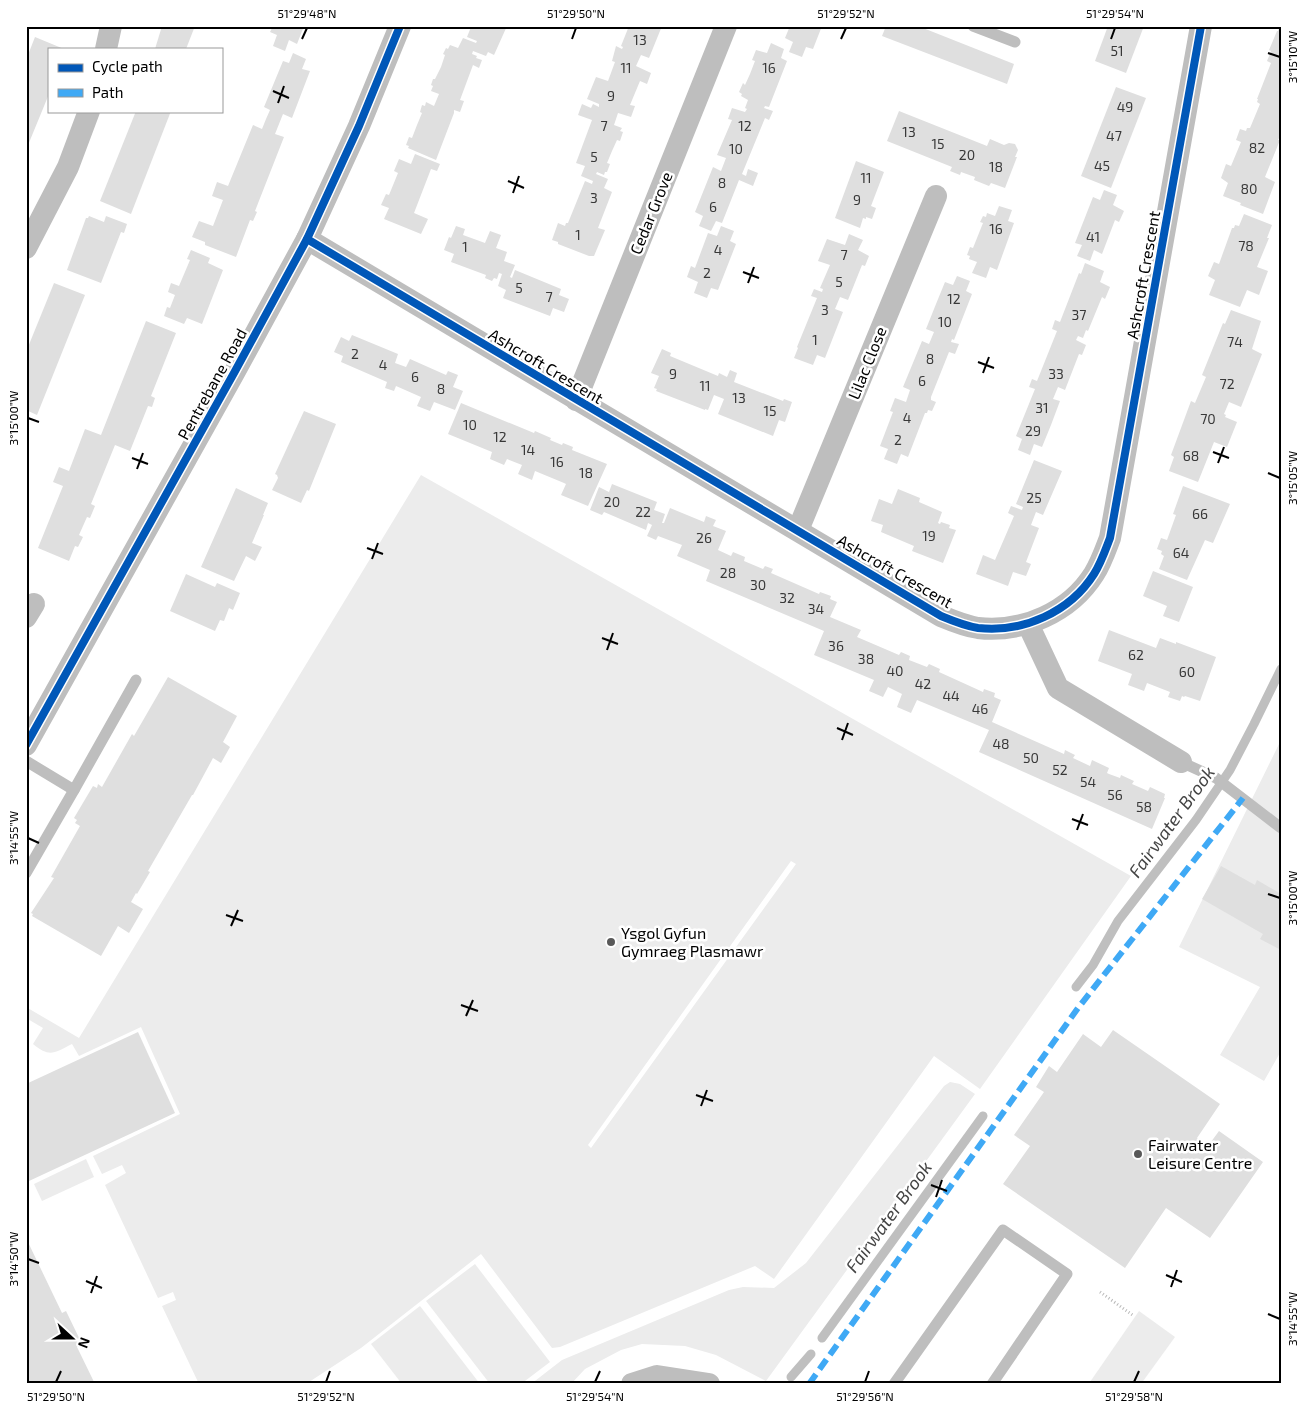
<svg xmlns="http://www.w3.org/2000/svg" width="1307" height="1410" viewBox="0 0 1307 1410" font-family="'Exo 2',sans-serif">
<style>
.green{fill:#ececec;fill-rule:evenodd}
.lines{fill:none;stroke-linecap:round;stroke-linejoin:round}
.stream{stroke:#bfbfbf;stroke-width:9}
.building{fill:#dfdfdf}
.path{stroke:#b9b9b9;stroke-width:3;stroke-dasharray:1 2.5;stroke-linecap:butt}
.service{stroke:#bebebe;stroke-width:11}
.minor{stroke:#bebebe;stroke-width:22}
.quiet{stroke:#3fa9f5;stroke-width:6;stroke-dasharray:12 6;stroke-linecap:butt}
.cycleway-casing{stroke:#fff;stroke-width:11}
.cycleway{stroke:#0057b8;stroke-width:8}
.ticks{fill:none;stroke:#000;stroke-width:2}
.poi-dot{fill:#595959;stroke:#fff;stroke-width:2}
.labels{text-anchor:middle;stroke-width:5;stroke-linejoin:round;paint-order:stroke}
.number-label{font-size:14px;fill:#383838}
.street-label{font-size:16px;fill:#000;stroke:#fff}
.poi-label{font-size:16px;fill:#000;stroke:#fff;text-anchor:start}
.water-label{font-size:18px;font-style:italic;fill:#444;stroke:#fff}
.neatline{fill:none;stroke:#000;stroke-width:2}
.ticks-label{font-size:12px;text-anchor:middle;fill:#000}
</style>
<rect width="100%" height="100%" fill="#fff"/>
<g class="green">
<path d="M421,475L1131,876L980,1089L934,1056L774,1279L755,1266L560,1347L552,1348L481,1254L361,1348L306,1384H199L162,1306L176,1300L173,1292L158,1298L105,1185L126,1173L122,1165L102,1174L93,1156L180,1114L141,1027L79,1056L72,1044C54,1053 50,1058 33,1044L43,1028L26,1018V1007L79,1038ZM791,861L796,864L591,1148L588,1145Z"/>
<path d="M1281,740V1051L1264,1081L1220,1055L1260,987L1179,947Z"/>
<path d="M950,1082L960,1084L975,1094L766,1381L716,1355L685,1346L642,1344L621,1350L585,1369L571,1384H531L562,1360L729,1290L743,1287L774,1288L806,1263L944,1086Z"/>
<path d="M86,1159L94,1177L42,1201L34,1184Z"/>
<path d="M475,1264L550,1362L521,1384H490L426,1301Z"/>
<path d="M420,1306L480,1384H402L371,1344Z"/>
<path d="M1139,1311L1175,1337L1141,1384H1093L1090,1382Z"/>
</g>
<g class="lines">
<g class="stream">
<path d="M1076,987L1093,965L1118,921L1196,820L1230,770L1254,724L1281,669"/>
<path d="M822,1338L983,1116"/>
<path d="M791,1377L811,1354"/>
</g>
</g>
<g class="building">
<path d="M162,26H195L186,49H155Z"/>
<path d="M273,26H304L297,44L289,40L285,51L273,46L277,35L270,32Z"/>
<path d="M474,26H507L494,55L488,52L486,56L473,51L472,54L477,56L476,58L482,60L479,68L473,65L460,100L464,101L460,112L454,110V113L436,160L408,148L409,146L406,145L409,137L412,138L417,125L422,113L420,112L422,105L425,106L426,102L434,106L439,94L431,91L433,86L431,85L433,79H435L441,67L445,55L443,54L446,48L448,49L450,45L458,48L463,38L476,43L477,41L467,37L471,27Z"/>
<path d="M629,26H662L649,58L641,55L636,66L651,73L647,84L640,81L630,105L635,106L631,117L618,113L614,125L622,128L620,131L623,132L620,141L617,140L612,151L607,163L610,164L607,172H605L604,175L597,172L596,174L608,179L604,188L612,192L598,228L605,230L594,256H589L558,244V242L552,240L558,223L565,226L566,223H568L585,181L592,184L593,181L581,176L585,166L576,163L592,120L578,115L582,104L591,108L593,104L599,107V104L587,99L596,77L608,81L615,62L612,61L616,46L622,49L623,47L621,46Z"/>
<path d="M790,26H822L813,49L806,47L802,57L789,52L793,42L785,38Z"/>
<path d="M886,26H918L1014,64L1007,84L882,36Z"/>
<path d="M1108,26H1144L1126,73L1095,61Z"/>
<path d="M1280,26L1281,134L1278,140H1280L1265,177L1275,182L1263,214L1240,205L1241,203L1223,196L1228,183L1221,178L1226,164L1231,166L1241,142L1236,140L1240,129L1246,131L1247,128H1250L1260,104L1257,102L1258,99H1257L1271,63L1267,61L1271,51L1269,50L1277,31H1278Z"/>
<path d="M35,37L64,49H49V94L26,150V60Z"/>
<path d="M771,43L784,49L781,58L787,61L769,107L765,106L764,108L773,111L769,120L765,118L742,174L746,176L748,169L758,173L753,186L739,180L722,223L716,221L711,231L699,226L703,216L695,212L713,167L721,171L726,158L717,155L732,120L728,119L732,108L745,112L747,109L745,108L748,100L741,96L742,94L739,92L743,83L745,85L750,74L755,61L752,60L756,50L767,53Z"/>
<path d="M293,53L306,59L302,69L310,71L292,118L283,114L275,134L284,137L255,211L257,212L253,221L250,220L236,257L205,245V242L192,237L199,221L213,226L223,200L212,196L217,182L228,186L253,125L262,129L266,119L270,110L264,107L283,61L289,63Z"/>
<path d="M1116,87L1146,98L1111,188L1081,176Z"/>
<path d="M136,111H171L131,214L100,201Z"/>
<path d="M899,111L987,146L990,139L1004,145L1009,143L1015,144L1018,150L1015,157H1017L1005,188L991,183L989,186L974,180L975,177L961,172L960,175L950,171L952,167L887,141Z"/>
<path d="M415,154L440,164L437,171L431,169L414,213L428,219L421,234L384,219L389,208L381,205L386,194L389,195L398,173L394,171L399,159L411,164Z"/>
<path d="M856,161L884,172L871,206L876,208L872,219L866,217V219L863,218L860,228L835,218Z"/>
<path d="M1104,190L1117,195L1113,205L1124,211L1119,222L1115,220L1102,254L1094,250L1090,261L1077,256L1082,245L1075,243L1093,197L1100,200Z"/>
<path d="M999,206L1012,210L1008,221L1014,223L997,270L990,267L986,278L972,273L977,262L969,259L970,256L967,255L970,247L973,248L983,223L980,222L983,216L986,217L987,213L995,216Z"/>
<path d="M1244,214L1272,225L1267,238H1269L1257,267L1268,271L1259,295L1247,290L1240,307L1209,295L1215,280L1208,276L1214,262L1219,264L1232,228H1234L1235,225L1239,226Z"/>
<path d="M89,216L104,222L106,216L127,224L124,233L121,232L101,283L67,270L86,218H88Z"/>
<path d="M456,226L465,229L463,235L485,243L490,231L501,235L496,248L507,252L504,261L515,265L510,277L512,278L515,270L561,289L559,295L569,299L564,312L553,308L550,316L503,298L506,290L498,286L502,274L499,273L497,279L494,278L492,281L485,278L486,275L451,262L454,254L444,250L449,237L451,238Z"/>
<path d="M721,226L734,231L730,241L736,244L718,290L711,288L707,298L694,293L698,282L687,277L691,266L695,268L708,233L717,236Z"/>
<path d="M849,234L863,240L858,250L869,256L865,266L862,265L848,300L840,297L835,309L843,312L825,358L817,355L813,365L794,358L798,348L797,347L817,298L811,296L814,289L822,292L823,289L820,288L830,265L818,261L827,239L845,245Z"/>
<path d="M191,250L210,258L208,263L223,270L202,324L187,318L184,324L164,316L167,307L170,308L175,295L168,292L171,283L179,286L190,260L187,259Z"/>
<path d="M1085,263L1104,271L1100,282L1110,287L1105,299L1102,297L1088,331L1086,330L1083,338L1078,336L1076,340L1086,345L1082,355L1079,354L1065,390L1058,387L1053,399L1060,401L1051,425L1042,447L1034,444L1030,455L1018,450L1022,439L1016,436L1035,389L1029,387L1032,379L1037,381L1057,331L1052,329L1055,320L1060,322L1079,273L1081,274Z"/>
<path d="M957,276L970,281L966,291L972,294L954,340L952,339L951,342L959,344L955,354L949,352L931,397V400L936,402L932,411L928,410L927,413H925L908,457L901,454L897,464L884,459L888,449L880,446L893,412L890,411L895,398L906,402L910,390L903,387L922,341L929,344L934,332L926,329L936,304L945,282L953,285Z"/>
<path d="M54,283L85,295L37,415L26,410V352Z"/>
<path d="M1231,310L1261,321L1252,349L1262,354L1241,407L1229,402L1224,414L1226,415L1225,417L1237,422L1227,447L1214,442L1198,482L1169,471L1174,457L1171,455L1191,401L1195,403L1206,377L1202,375L1223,323L1225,324Z"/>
<path d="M146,321L176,333L151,396L155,398L152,407L148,406L130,451L115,445L91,504L95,506L90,518L87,517L79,535L83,537L78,547L75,546L69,561L38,548L63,486L53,482L59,467L69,471L85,429L101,435Z"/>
<path d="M352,335L398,354L395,363L406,367L410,359L446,375L448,371L458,375L453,387L463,391L455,410L434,402L430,411L417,406L421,397L396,386L394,391L385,388L387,382L341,362L343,356L334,352L341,337L349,341Z"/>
<path d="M662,349L671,353L670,356L718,376L719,373L727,377L730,370L737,373L734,382L783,401L784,399L792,402L785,422L779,420L773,436L718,414L724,399L714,395L708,410L705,409V410L656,391L657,389L654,388L659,376L651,373Z"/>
<path d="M461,403L534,433L535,431L551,438L550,440L562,445L563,443L573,447L572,450L607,464L588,506L561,495L566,484L564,483L535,471L532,480L518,474L522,465L507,459L504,465L490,459L492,452L448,434Z"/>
<path d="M304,411L336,424L309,491L307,490L301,503L272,490L278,478L277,475L275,474Z"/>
<path d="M1034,460L1062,471L1043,515L1036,512L1031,525L1039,528L1026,562L1031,564L1026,576L1013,572L1008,586L976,574L983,555L995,560L1014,516L1008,513L1011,506L1022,510L1023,507L1016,504Z"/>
<path d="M612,484L657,502L654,510L665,514L662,523H664L670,508L704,522L706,516L716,520L713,526L726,531L718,550L731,556L733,552L745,557L744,561L763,569L765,566L773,569L771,573L819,594L820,592L831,596L830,599L837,602L830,617L861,630L857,637L899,655L901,652L910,656L909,660L927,667L929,664L940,669L939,672L983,692L984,689L995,693L994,697L1001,700L992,722L1064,754L1065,750L1075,755L1073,758L1090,766L1092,760L1109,768L1107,773L1109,774L1120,778L1121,775L1134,781L1132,784L1148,791L1150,787L1165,794L1164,798H1165L1152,829L979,752L989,730L917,700L911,713L897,707L902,694L888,687L883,697L869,691L874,680L814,655L824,631L706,581L710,570L677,556L682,545L658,536L656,540L647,536L652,525L648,523L646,530L604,512L602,515L590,510L599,487L609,492Z"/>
<path d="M1183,486L1230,504L1213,543L1205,540L1187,580L1159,569L1164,556L1161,554L1162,551L1157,549L1161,538L1167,540L1176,515L1173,514Z"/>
<path d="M236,488L268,503L263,515H264L252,543L262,547L255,561L246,556L234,581L201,567Z"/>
<path d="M898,489L920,498L919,502L942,512L938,523L940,524L941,522L950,525L949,528L956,530L943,563L912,551L914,546L881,532L883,525L871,521L879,499L892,504Z"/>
<path d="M1153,571L1193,587L1179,622L1163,616L1167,606L1143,596Z"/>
<path d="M186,574L215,587L217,583L240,593L233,610L229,608L224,621L220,620L215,631L170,611Z"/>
<path d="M1109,630L1156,648L1160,638L1176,644V642L1216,657L1200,701L1185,696L1184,697L1182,696L1180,701L1168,697L1170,692L1147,683L1144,691L1128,685L1132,674L1098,661Z"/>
<path d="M168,677L237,716L223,742L230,747L221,763L213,758L193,795H192L148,871L150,872L137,894L136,893L131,902L143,909L129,933L118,926L101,956L32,916L33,914L31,913L54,878L51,877L80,826L75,823L77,820L74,818L93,786L97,788L98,784L102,787L132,734L134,736Z"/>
<path d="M1221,866L1255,885L1257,880L1281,894V950L1260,939L1263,934L1202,899Z"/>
<path d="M1113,1030L1220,1104L1197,1138L1208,1146L1219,1131L1263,1162L1210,1238L1166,1208L1125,1268L1003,1184L1030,1146L1014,1135L1044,1092L1036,1087L1049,1066L1057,1072L1083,1034L1101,1047Z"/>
<path d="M138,1032L175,1113L29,1181L26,1174V1084Z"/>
<path d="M26,1238L62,1313L66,1311L82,1344L77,1347L95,1384H26Z"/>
</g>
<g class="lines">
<path class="path" d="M1100,1292L1134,1316"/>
<g class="service">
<path d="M973,26L1015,42"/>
<path d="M26,761L74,790L136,680"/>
<path d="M1181,762L1216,778L1281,828"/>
<path d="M26,873L74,790"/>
<path d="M894,1384L1003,1230L1067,1274L992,1384"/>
</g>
<g class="minor">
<path d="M106,49L111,26"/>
<path d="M307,239L941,616C953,621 965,626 978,628C1023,633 1070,612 1094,574C1101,563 1105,551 1110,538L1201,26"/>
<path d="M26,248L68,167L89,111"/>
<path d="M576,400L726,26"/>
<path d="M798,530L936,196"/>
<path d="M26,617L34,604"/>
<path d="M1028,624L1058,688L1181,762"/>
<path d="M26,745L234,373L307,239L359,126L400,26"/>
<path d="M632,1384L657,1376L709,1384"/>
</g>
<path class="quiet" d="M809,1384L1078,1008L1243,798"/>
<g class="cycleway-casing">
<g id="cycleway">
<path d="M307,239L941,616C953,621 965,626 978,628C1023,633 1070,612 1094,574C1101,563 1105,551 1110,538L1201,26"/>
<path d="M26,745L234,373L307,239L359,126L400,26"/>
</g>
</g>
<use href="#cycleway" class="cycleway"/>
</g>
<path class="ticks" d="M302,39L307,28M572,39L576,28M841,39L846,28M1111,39L1115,28M1268,53L1280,57M273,91L289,98M278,103L284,86M508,181L524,188M513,193L519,176M743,272L759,278M748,283L754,267M978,362L994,368M983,373L989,357M28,418L39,422M1213,452L1229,458M132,458L148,464M1218,463L1224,447M137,469L143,453M1268,473L1280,478M367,548L383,554M372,559L378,543M602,638L618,644M607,650L613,633M837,728L853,735M842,740L848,723M1072,819L1088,825M1077,830L1083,814M28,838L39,843M1268,894L1280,898M226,915L243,921M231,926L238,910M461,1005L478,1011M466,1016L473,1000M696,1095L713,1101M701,1106L707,1090M931,1185L947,1191M936,1197L942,1180M28,1259L39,1263M1166,1275L1182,1282M86,1281L102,1288M1171,1287L1177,1270M91,1293L97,1276M1268,1314L1280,1319M56,1382L61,1371M326,1382L330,1371M595,1382L600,1371M865,1382L869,1371M1134,1382L1139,1371"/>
<g class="poi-dot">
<circle cx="611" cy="942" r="5"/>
<circle cx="1138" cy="1154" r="5"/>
</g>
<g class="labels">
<g class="number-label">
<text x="640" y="45">13</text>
<text x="1117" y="56">51</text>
<text x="626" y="73">11</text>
<text x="769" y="73">16</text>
<text x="611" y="101">9</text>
<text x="1125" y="112">49</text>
<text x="604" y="131">7</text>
<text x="745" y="131">12</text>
<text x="909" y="137">13</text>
<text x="1114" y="141">47</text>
<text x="938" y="149">15</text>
<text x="1257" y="153">82</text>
<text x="736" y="154">10</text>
<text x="967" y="160">20</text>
<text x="594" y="162">5</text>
<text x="1102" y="171">45</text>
<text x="996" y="172">18</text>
<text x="866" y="183">11</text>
<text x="722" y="188">8</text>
<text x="1249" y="194">80</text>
<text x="594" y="203">3</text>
<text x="857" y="205">9</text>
<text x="713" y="212">6</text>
<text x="996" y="234">16</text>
<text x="578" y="240">1</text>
<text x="1093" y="242">41</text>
<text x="1246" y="251">78</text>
<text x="465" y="252">1</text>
<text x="718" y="255">4</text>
<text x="844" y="260">7</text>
<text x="707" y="278">2</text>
<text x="839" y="287">5</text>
<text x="519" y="293">5</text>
<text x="549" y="302">7</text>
<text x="954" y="304">12</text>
<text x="825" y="315">3</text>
<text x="1079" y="320">37</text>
<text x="945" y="327">10</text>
<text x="815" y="345">1</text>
<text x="1235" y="347">74</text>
<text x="355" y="359">2</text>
<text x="930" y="364">8</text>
<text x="383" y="370">4</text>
<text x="673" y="379">9</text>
<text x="1056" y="379">33</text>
<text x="415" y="382">6</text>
<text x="922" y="386">6</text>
<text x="1227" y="389">72</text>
<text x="705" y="391">11</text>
<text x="441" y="394">8</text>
<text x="739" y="403">13</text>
<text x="1042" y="413">31</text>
<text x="770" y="416">15</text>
<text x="907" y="423">4</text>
<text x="1208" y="424">70</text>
<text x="470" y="430">10</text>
<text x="1033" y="436">29</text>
<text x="500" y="442">12</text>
<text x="898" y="445">2</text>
<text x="528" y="455">14</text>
<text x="1191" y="461">68</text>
<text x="557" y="467">16</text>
<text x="586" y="478">18</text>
<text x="1034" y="503">25</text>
<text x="612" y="507">20</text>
<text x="643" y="517">22</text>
<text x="1200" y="519">66</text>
<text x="929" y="541">19</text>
<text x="704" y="543">26</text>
<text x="1181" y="558">64</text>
<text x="728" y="578">28</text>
<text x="758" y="590">30</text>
<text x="787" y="603">32</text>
<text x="816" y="614">34</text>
<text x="836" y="651">36</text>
<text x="1136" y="660">62</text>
<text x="866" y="664">38</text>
<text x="895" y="676">40</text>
<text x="1187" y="677">60</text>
<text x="923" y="689">42</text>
<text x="951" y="701">44</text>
<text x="980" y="714">46</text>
<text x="1001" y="749">48</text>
<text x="1031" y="763">50</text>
<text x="1060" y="775">52</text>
<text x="1088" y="787">54</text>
<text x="1115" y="800">56</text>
<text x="1144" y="812">58</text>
</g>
<g class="street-label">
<text transform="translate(651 213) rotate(-68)" y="6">Cedar Grove</text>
<text transform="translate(1143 275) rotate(-80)" y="6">Ashcroft Crescent</text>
<text transform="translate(867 363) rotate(-68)" y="6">Lilac Close</text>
<text transform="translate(546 366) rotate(31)" y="6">Ashcroft Crescent</text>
<text transform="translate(212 384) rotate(-61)" y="6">Pentrebane Road</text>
<text transform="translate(895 571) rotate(30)" y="6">Ashcroft Crescent</text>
</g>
<g class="poi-label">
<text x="621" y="939">Ysgol Gyfun<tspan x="621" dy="18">Gymraeg Plasmawr</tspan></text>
<text x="1148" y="1151">Fairwater<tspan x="1148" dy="18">Leisure Centre</tspan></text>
</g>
<g class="water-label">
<text transform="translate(1172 822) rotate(-54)" y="6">Fairwater Brook</text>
<text transform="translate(889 1217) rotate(-54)" y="6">Fairwater Brook</text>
</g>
</g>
<rect width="1307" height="1410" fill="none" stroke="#ffffff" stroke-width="55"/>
<rect x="48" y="48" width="175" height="65" fill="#ffffff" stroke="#999999"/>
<rect x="58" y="64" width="25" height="8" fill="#0057b8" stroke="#999999"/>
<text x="92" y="72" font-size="15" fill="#000000">Cycle path</text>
<rect x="58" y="89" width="25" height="8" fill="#3fa9f5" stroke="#999999"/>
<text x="92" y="98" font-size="15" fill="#000000">Path</text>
<g transform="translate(72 1338) rotate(111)" stroke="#ffffff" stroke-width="4" paint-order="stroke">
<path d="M0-4L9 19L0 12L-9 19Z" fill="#000000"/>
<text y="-8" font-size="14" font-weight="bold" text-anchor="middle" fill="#000000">N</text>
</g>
<rect x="28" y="28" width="1252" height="1354" class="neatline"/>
<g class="ticks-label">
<text x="307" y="18">51°29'48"N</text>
<text x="576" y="18">51°29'50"N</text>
<text x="846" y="18">51°29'52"N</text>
<text x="1115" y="18">51°29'54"N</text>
<text transform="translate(1293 57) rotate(-90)" y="4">3°15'10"W</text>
<text transform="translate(14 418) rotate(-90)" y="4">3°15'00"W</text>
<text transform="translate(1293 478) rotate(-90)" y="4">3°15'05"W</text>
<text transform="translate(14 838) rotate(-90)" y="4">3°14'55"W</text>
<text transform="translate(1293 898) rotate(-90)" y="4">3°15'00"W</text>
<text transform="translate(14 1259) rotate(-90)" y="4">3°14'50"W</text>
<text transform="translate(1293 1319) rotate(-90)" y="4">3°14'55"W</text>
<text x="56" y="1401">51°29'50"N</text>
<text x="326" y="1401">51°29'52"N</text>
<text x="595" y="1401">51°29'54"N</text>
<text x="865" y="1401">51°29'56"N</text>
<text x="1134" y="1401">51°29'58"N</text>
</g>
</svg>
